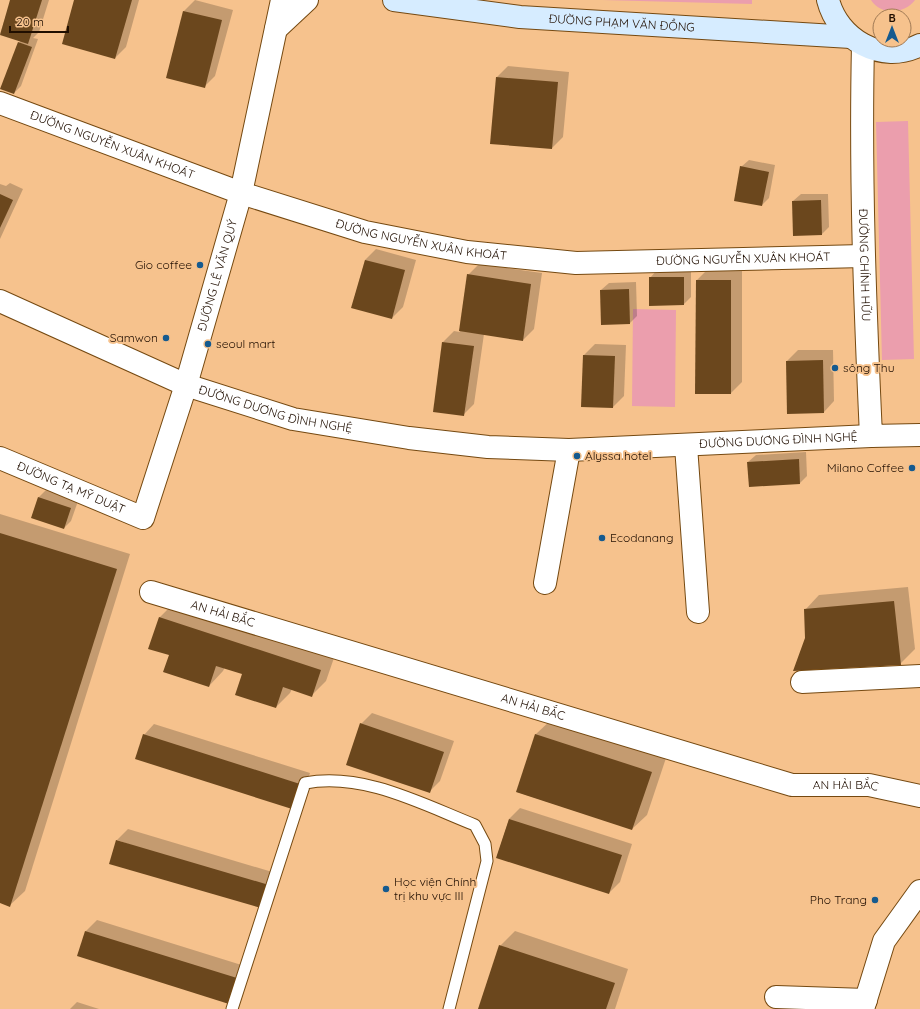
<svg xmlns="http://www.w3.org/2000/svg" width="920" height="1009" viewBox="0 0 920 1009" font-family="Quicksand,sans-serif">
<style>
.green{fill:#eb9ead}
.shadow{fill:#0003}
.building{fill:#6b471d}
.lines{fill:none;stroke-linecap:round;stroke-linejoin:round}
.service-casing{stroke:#754911;stroke-width:13}
.minor-casing{stroke:#754911;stroke-width:24}
.tertiary-casing{stroke:#754911;stroke-width:24}
.secondary-casing{stroke:#754911;stroke-width:24}
.service{stroke:#fff;stroke-width:11}
.minor{stroke:#fff;stroke-width:22}
.tertiary{stroke:#fff;stroke-width:22}
.secondary{stroke:#d6ecff;stroke-width:22}
.poi-dot{fill:#155a8f;stroke:#f6c28d;stroke-width:1.5}
.labels{text-anchor:middle;stroke-width:4;stroke-linejoin:round;paint-order:stroke}
.street-label{font-size:12px;fill:#200e00;stroke:#f6c28d}
.poi-label{font-size:12px;fill:#200e00;stroke:#f6c28d;text-anchor:start}
</style>
<rect width="100%" height="100%" fill="#f6c28d"/>
<g class="green">
<path d="M602,0H752V4Z"/>
<path d="M871,0H915C905,14 881,16 871,0Z"/>
<path d="M908,121L914,359L882,360L876,122Z"/>
<path d="M633,309L676,310L675,407L632,406Z"/>
</g>
<g class="shadow">
<path d="M11,0H49L39,32L33,38L38,39L21,86L14,93L2,89L20,41L0,34Z"/>
<path d="M75,0H139L126,47L115,58Z"/>
<path d="M195,0L233,10L215,76L204,87L167,77L184,11Z"/>
<path d="M508,66L569,72L563,137L552,148L497,77Z"/>
<path d="M749,160L775,165L769,198L762,205L741,167Z"/>
<path d="M10,183L23,189L0,239V184L6,186Z"/>
<path d="M801,194H828L829,227L822,234L793,201Z"/>
<path d="M376,249L416,260L403,307L392,318L352,307L365,260Z"/>
<path d="M479,264L542,273L534,329L523,340L484,334L474,404L463,415L434,411L443,342L454,331L460,332L468,275Z"/>
<path d="M708,269H742V382L731,393L697,280Z"/>
<path d="M657,270H691V297L684,304L650,278Z"/>
<path d="M636,282L637,316L630,323L601,290L609,283Z"/>
<path d="M595,344L626,345L624,396L613,407L582,406L584,355Z"/>
<path d="M798,350H833L834,401L824,412L787,361Z"/>
<path d="M806,452L807,476L800,483L750,486L748,462L756,455Z"/>
<path d="M46,490L78,501L71,521L64,528L32,517L39,497Z"/>
<path d="M0,514L130,554L25,891L10,905L0,902Z"/>
<path d="M908,587L915,649L900,664L806,638L805,610L819,595Z"/>
<path d="M174,603L335,655L326,681L312,695L292,689L290,693L276,707L243,673L225,667L223,671L209,686L170,654L149,648L160,617Z"/>
<path d="M372,713L454,741L440,781L429,792L361,724Z"/>
<path d="M551,720L666,758L647,815L632,829L517,792L536,734Z"/>
<path d="M154,724L310,773L302,797L144,735Z"/>
<path d="M520,808L632,844L620,882L609,893L497,857L509,819Z"/>
<path d="M128,829L279,874L272,896L117,840Z"/>
<path d="M97,920L248,967L240,991L78,955L86,931Z"/>
<path d="M515,931L628,969L615,1009H479L500,946Z"/>
<path d="M77,1002L99,1009H70Z"/>
</g>
<g class="building">
<path d="M10,0H42L28,44L0,35Z"/>
<path d="M74,0H132L115,59L62,44Z"/>
<path d="M183,11L222,20L205,88L166,78Z"/>
<path d="M18,42L32,47L14,94L0,89Z"/>
<path d="M496,77L558,82L552,149L490,144Z"/>
<path d="M740,166L769,172L762,206L734,201Z"/>
<path d="M0,194L13,200L0,228Z"/>
<path d="M821,200L822,235L793,236L792,201Z"/>
<path d="M365,260L405,270L392,319L351,308Z"/>
<path d="M467,274L531,284L523,341L459,331Z"/>
<path d="M649,277H684V305L649,306Z"/>
<path d="M696,280H731V394H695Z"/>
<path d="M629,289L630,324L601,325L600,290Z"/>
<path d="M442,342L474,346L464,416L433,412Z"/>
<path d="M583,355L615,356L613,408L581,407Z"/>
<path d="M823,360L824,413L787,414L786,361Z"/>
<path d="M799,459L800,484L749,487L747,462Z"/>
<path d="M38,497L71,508L64,529L31,518Z"/>
<path d="M0,533L117,569L10,907L0,903Z"/>
<path d="M894,601L901,665L793,671L805,638L804,609Z"/>
<path d="M159,617L321,670L312,697L283,687L276,708L235,695L242,674L216,666L209,687L163,672L169,655L148,649Z"/>
<path d="M360,723L444,752L430,793L346,765Z"/>
<path d="M143,734L300,784L292,809L135,759Z"/>
<path d="M535,734L652,772L632,830L516,792Z"/>
<path d="M509,819L622,855L609,894L496,858Z"/>
<path d="M116,840L269,885L261,908L109,864Z"/>
<path d="M85,931L237,978L229,1004L77,956Z"/>
<path d="M499,945L615,983L606,1009H478Z"/>
</g>
<g class="lines">
<g class="service-casing">
<path id="service" d="M232,1009L305,783C363,772 422,804 475,825L485,844L487,861L449,1009"/>
</g>
<g class="minor-casing">
<g id="minor">
<path d="M276,29L307,0"/>
<path id="s1" d="M0,103L241,193L365,232L467,252L576,263L863,256"/>
<path id="s2" d="M0,301L186,385L293,419L409,438L488,447L569,450L871,436"/>
<path d="M686,446L698,612"/>
<path id="s3" d="M0,458L143,518L186,385L241,193L282,0"/>
<path d="M545,583L569,450"/>
<path id="s4" d="M151,592L792,785H869L920,796"/>
<path d="M802,682L920,676"/>
<path d="M776,997L866,1000"/>
<path d="M863,1009L884,941L920,891"/>
</g>
</g>
<g class="tertiary-casing">
<g id="tertiary">
<path id="s5" d="M863,45C860,176 865,306 871,436L920,435"/>
</g>
</g>
<g class="secondary-casing">
<g id="secondary">
<path id="s6" d="M394,0L520,17L851,37"/>
<path d="M828,0C838,39 881,65 920,45"/>
</g>
</g>
<use href="#service" class="service"/>
<use href="#minor" class="minor"/>
<use href="#tertiary" class="tertiary"/>
<use href="#secondary" class="secondary"/>
</g>
<g class="poi-dot">
<circle cx="200" cy="265" r="4"/>
<circle cx="166" cy="338" r="4"/>
<circle cx="208" cy="344" r="4"/>
<circle cx="835" cy="368" r="4"/>
<circle cx="577" cy="456" r="4"/>
<circle cx="912" cy="468" r="4"/>
<circle cx="602" cy="538" r="4"/>
<circle cx="386" cy="889" r="4"/>
<circle cx="875" cy="900" r="4"/>
</g>
<g class="labels">
<g class="street-label">
<text dy="4" stroke="none"><textPath href="#s6" startOffset="229">ĐƯỜNG PHẠM VĂN ĐỒNG</textPath></text>
<text dy="4" stroke="none"><textPath href="#s1" startOffset="120">ĐƯỜNG NGUYỄN XUÂN KHOÁT</textPath></text>
<text dy="4" stroke="none"><textPath href="#s1" startOffset="444">ĐƯỜNG NGUYỄN XUÂN KHOÁT</textPath></text>
<text dy="4" stroke="none"><textPath href="#s1" startOffset="768">ĐƯỜNG NGUYỄN XUÂN KHOÁT</textPath></text>
<text dy="4" stroke="none"><textPath href="#s5" startOffset="220">ĐƯỜNG CHÍNH HỮU</textPath></text>
<text dy="4" stroke="none"><textPath href="#s3" startOffset="409">ĐƯỜNG LÊ VĂN QUÝ</textPath></text>
<text dy="4" stroke="none"><textPath href="#s2" startOffset="297">ĐƯỜNG DƯƠNG ĐÌNH NGHỆ</textPath></text>
<text dy="4" stroke="none"><textPath href="#s2" startOffset="804">ĐƯỜNG DƯƠNG ĐÌNH NGHỆ</textPath></text>
<text dy="4" stroke="none"><textPath href="#s3" startOffset="77">ĐƯỜNG TẠ MỸ DUẬT</textPath></text>
<text dy="4" stroke="none"><textPath href="#s4" startOffset="75">AN HẢI BẮC</textPath></text>
<text dy="4" stroke="none"><textPath href="#s4" startOffset="399">AN HẢI BẮC</textPath></text>
<text dy="4" stroke="none"><textPath href="#s4" startOffset="723">AN HẢI BẮC</textPath></text>
</g>
<g class="poi-label">
<text x="192" y="269" text-anchor="end">Gio coffee</text>
<text x="158" y="342" text-anchor="end">Samwon</text>
<text x="216" y="348">seoul mart</text>
<text x="843" y="372">sông Thu</text>
<text x="585" y="460">Alyssa hotel</text>
<text x="904" y="472" text-anchor="end">Milano Coffee</text>
<text x="610" y="542">Ecodanang</text>
<text x="394" y="886">Học viện Chính<tspan x="394" dy="14">trị khu vực III</tspan></text>
<text x="867" y="904" text-anchor="end">Pho Trang</text>
</g>
</g>
<g transform="translate(892 28)"><circle r="19" fill="#f6c28d" stroke="#a07a55"/>
<path d="M0-3L7 15L0 10L-7 15Z" fill="#155a8f"/>
<text y="-6" font-size="11" font-weight="bold" text-anchor="middle" fill="#200e00">B</text>
</g>
<path d="M10 26v6h58v-6" fill="none" stroke="#200e00" stroke-width="2"/>
<text x="16" y="26" font-size="12" fill="#200e00" stroke="#f6c28d" stroke-width="3" paint-order="stroke">20 m</text>
</svg>
